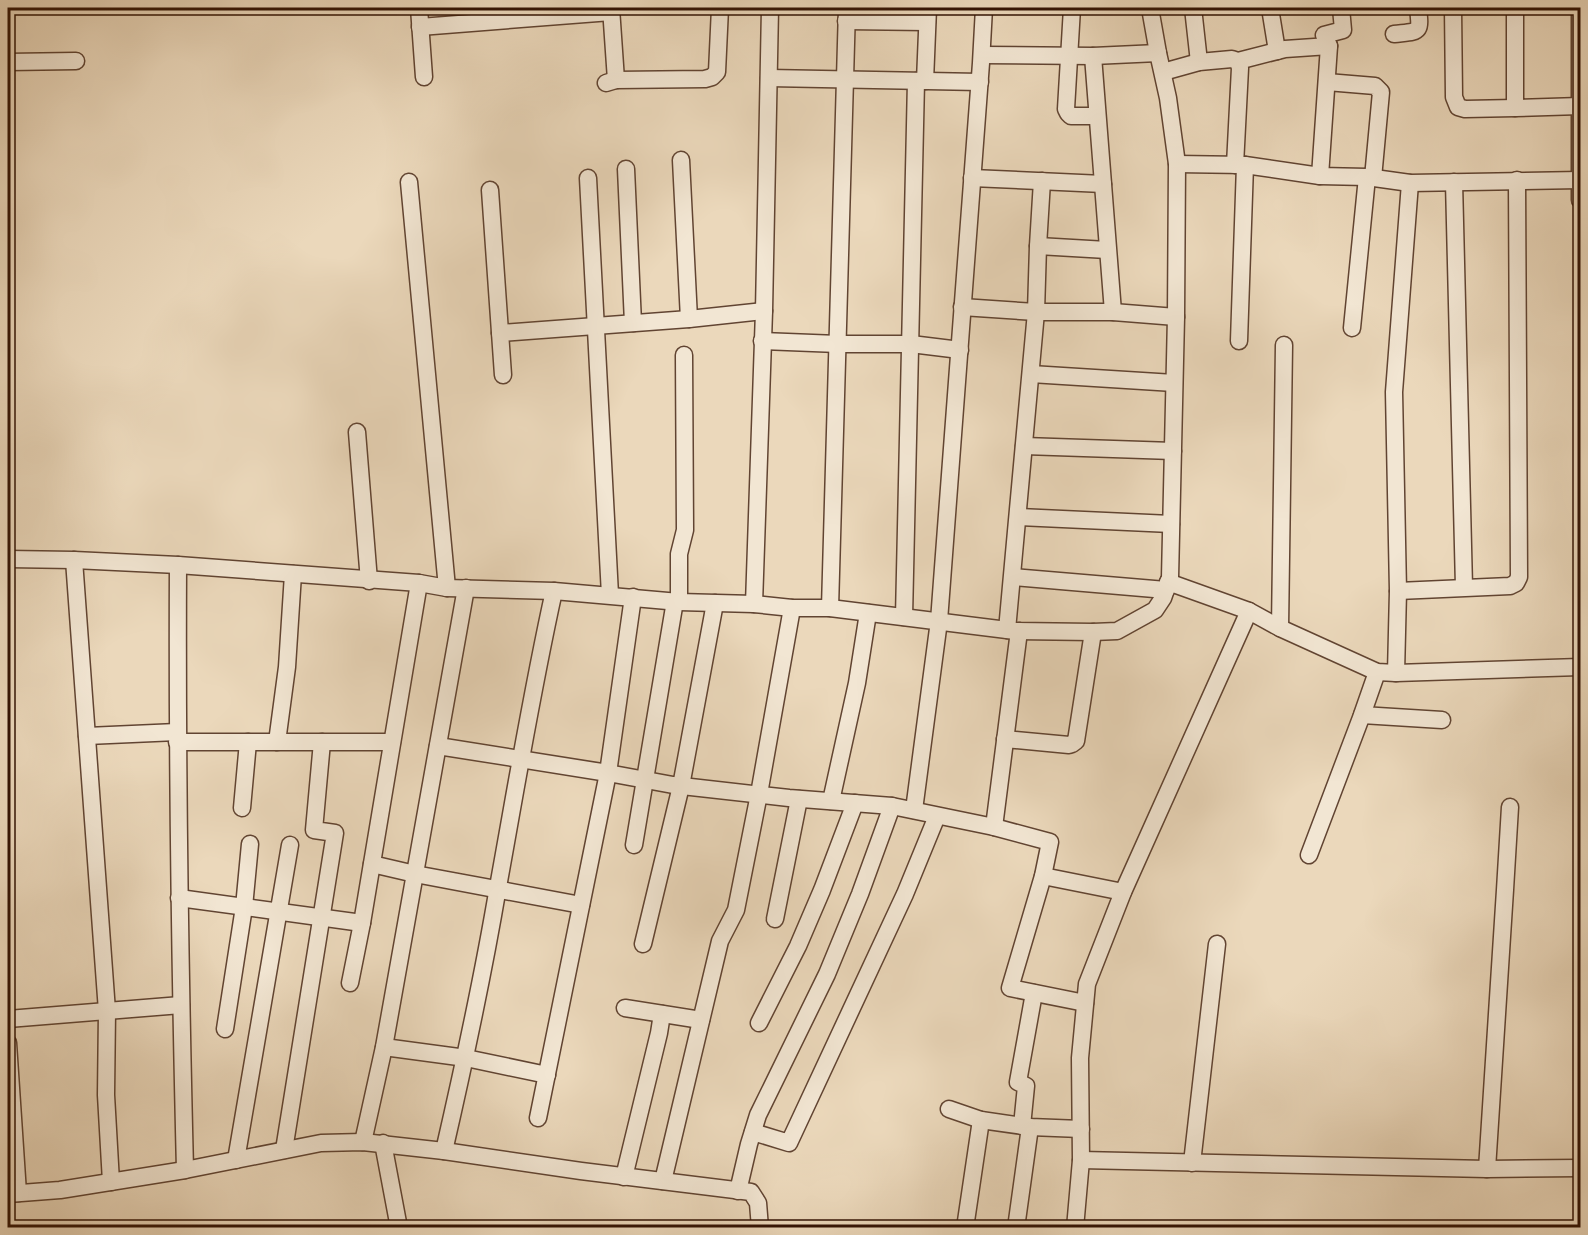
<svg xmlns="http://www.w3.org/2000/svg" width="1588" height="1235" viewBox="0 0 1588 1235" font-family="Vollkorn,serif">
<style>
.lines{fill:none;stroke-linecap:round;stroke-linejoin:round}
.street-casing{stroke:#614432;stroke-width:19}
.street{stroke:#f2e6d3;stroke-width:16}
</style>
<rect width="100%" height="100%" fill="#ebd8bb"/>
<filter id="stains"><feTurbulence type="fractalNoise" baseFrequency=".00333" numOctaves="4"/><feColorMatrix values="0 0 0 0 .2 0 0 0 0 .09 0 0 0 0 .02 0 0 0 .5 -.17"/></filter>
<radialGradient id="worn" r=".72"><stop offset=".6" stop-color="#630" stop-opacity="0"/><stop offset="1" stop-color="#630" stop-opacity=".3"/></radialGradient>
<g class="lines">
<g class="street-casing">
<g id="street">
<path d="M419,8L424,77"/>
<path d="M611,8L616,80"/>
<path d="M1072,8L1066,109L1068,113L1071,116H1097"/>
<path d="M1193,8L1199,62"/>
<path d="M1270,8L1277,51"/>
<path d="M1453,8L1454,97L1458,107L1465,109L1515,108"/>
<path d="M1515,8V108L1580,106"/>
<path d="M1580,8V200"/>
<path d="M846,21L927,22"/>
<path d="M420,27L611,12"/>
<path d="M1394,34C1420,31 1421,34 1418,8"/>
<path d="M982,55L1093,56L1158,53"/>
<path d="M1093,56L1113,312"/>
<path d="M8,62L76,61"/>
<path d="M1163,72L1199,62L1232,59L1238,61L1285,49L1329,46"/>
<path d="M769,78L980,82"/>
<path d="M925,81L928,8"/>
<path d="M1327,82L1375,86L1381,92L1373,178"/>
<path d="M606,83L616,80L705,79L712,77L717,72L720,8"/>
<path d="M681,160L689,319"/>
<path d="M1177,164L1245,165L1320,176L1367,177L1410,183L1580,180"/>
<path d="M1235,165L1240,68L1238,61"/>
<path d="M626,169L633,323"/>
<path d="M1320,176L1329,46L1324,35L1343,30L1341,8"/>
<path d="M588,178L610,595"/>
<path d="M972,178L1103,184"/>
<path d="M409,182L447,588"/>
<path d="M1454,182L1464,587"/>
<path d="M490,190L503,375"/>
<path d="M1038,246L1107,250"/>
<path d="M962,307L1036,312H1113L1176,317"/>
<path d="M1352,328L1367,177"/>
<path d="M500,333L689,319L764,311"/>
<path d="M762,341L838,344H911L960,350"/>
<path d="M1239,341L1245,165"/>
<path d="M1031,374L1174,383"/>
<path d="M357,432L369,581"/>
<path d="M1024,446L1173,451"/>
<path d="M1019,517L1171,524"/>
<path d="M8,559L74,560L178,565L419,583L447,588L554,591L679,602L754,604L792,608H830L1015,631L1093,632L1117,631L1155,610L1163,598L1170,578L1176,317L1177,164L1168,98L1158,53L1150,8"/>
<path d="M74,560L107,1011L106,1095L111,1182"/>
<path d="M178,565C177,767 180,968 185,1170"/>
<path d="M1013,577L1166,590"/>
<path d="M1168,582L1249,611L1280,628L1377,672L1396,673L1580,667"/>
<path d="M1398,591L1510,586L1516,583L1519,577L1517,180"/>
<path d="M679,602V554L685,530L684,355"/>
<path d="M754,604L764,311L770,8"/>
<path d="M830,608L847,8"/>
<path d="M904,617L916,81"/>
<path d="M1280,628L1284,345"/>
<path d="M1007,630L1036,312L1038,246L1042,181"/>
<path d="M1396,673L1398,591L1394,392L1410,183"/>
<path d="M1362,715L1442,720"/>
<path d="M87,736L177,732"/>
<path d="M1005,739L1069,745L1072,744L1076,741L1093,632"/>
<path d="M177,742H392"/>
<path d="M277,742L287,667L293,574"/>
<path d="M438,746L608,773L673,785L789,798L892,806L994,827L1050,842L1043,876L1010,988L1085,1003"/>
<path d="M831,801L857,683L868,613"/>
<path d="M242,808L248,742"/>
<path d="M914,810L939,621L981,63L984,8"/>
<path d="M994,827L1019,631"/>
<path d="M634,845L675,601"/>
<path d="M1309,855L1362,715L1377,672"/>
<path d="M372,864L415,874L581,905"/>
<path d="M1043,876L1123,892"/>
<path d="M179,898L362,923"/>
<path d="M775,919L799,799"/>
<path d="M643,944L681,786L715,603"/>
<path d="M350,983L362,923L419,583"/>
<path d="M625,1008L701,1020"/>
<path d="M8,1019L181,1005"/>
<path d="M759,1023L798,946L822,890L855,803"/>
<path d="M225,1029L244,907L250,844"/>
<path d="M8,1043L18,1193"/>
<path d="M384,1047L466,1058L547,1075"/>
<path d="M949,1109L981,1120L1030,1127L1081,1129"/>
<path d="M538,1118L608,773L633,597"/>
<path d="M1022,1126L1026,1086L1018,1082L1034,993"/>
<path d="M753,1132L789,1143L905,894L937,816"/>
<path d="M363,1142L384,1047L466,588"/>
<path d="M383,1143L399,1228"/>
<path d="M284,1150L335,833L314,830L322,742"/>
<path d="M444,1151C464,1064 483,976 498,887C516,788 532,690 554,591"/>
<path d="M236,1160L290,845"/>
<path d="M1081,1160L1487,1169L1580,1168"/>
<path d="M1192,1163L1217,944"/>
<path d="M1487,1169L1505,890L1510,807"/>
<path d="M624,1177L659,1033L662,1014"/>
<path d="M663,1181L720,941L736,910L759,794L792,608"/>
<path d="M738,1191L749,1144L758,1115L827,974L860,894L892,806"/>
<path d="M8,1194L60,1190L185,1170L321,1143L363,1142L444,1151L581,1171L751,1192L758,1203L760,1228"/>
<path d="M965,1228L981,1120"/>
<path d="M1016,1228L1030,1127"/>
<path d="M1075,1228L1081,1160L1080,1058L1087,984L1123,892L1249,611"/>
</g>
</g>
<use href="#street" class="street"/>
</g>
<rect width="1588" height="1235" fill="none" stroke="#ebd8bb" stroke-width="30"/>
<rect x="9" y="9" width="1570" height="1217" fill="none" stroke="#331304" stroke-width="3"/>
<rect x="15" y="15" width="1558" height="1205" fill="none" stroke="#331304" stroke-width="1.5"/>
<rect width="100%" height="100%" filter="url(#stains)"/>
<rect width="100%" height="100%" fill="url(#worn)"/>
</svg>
